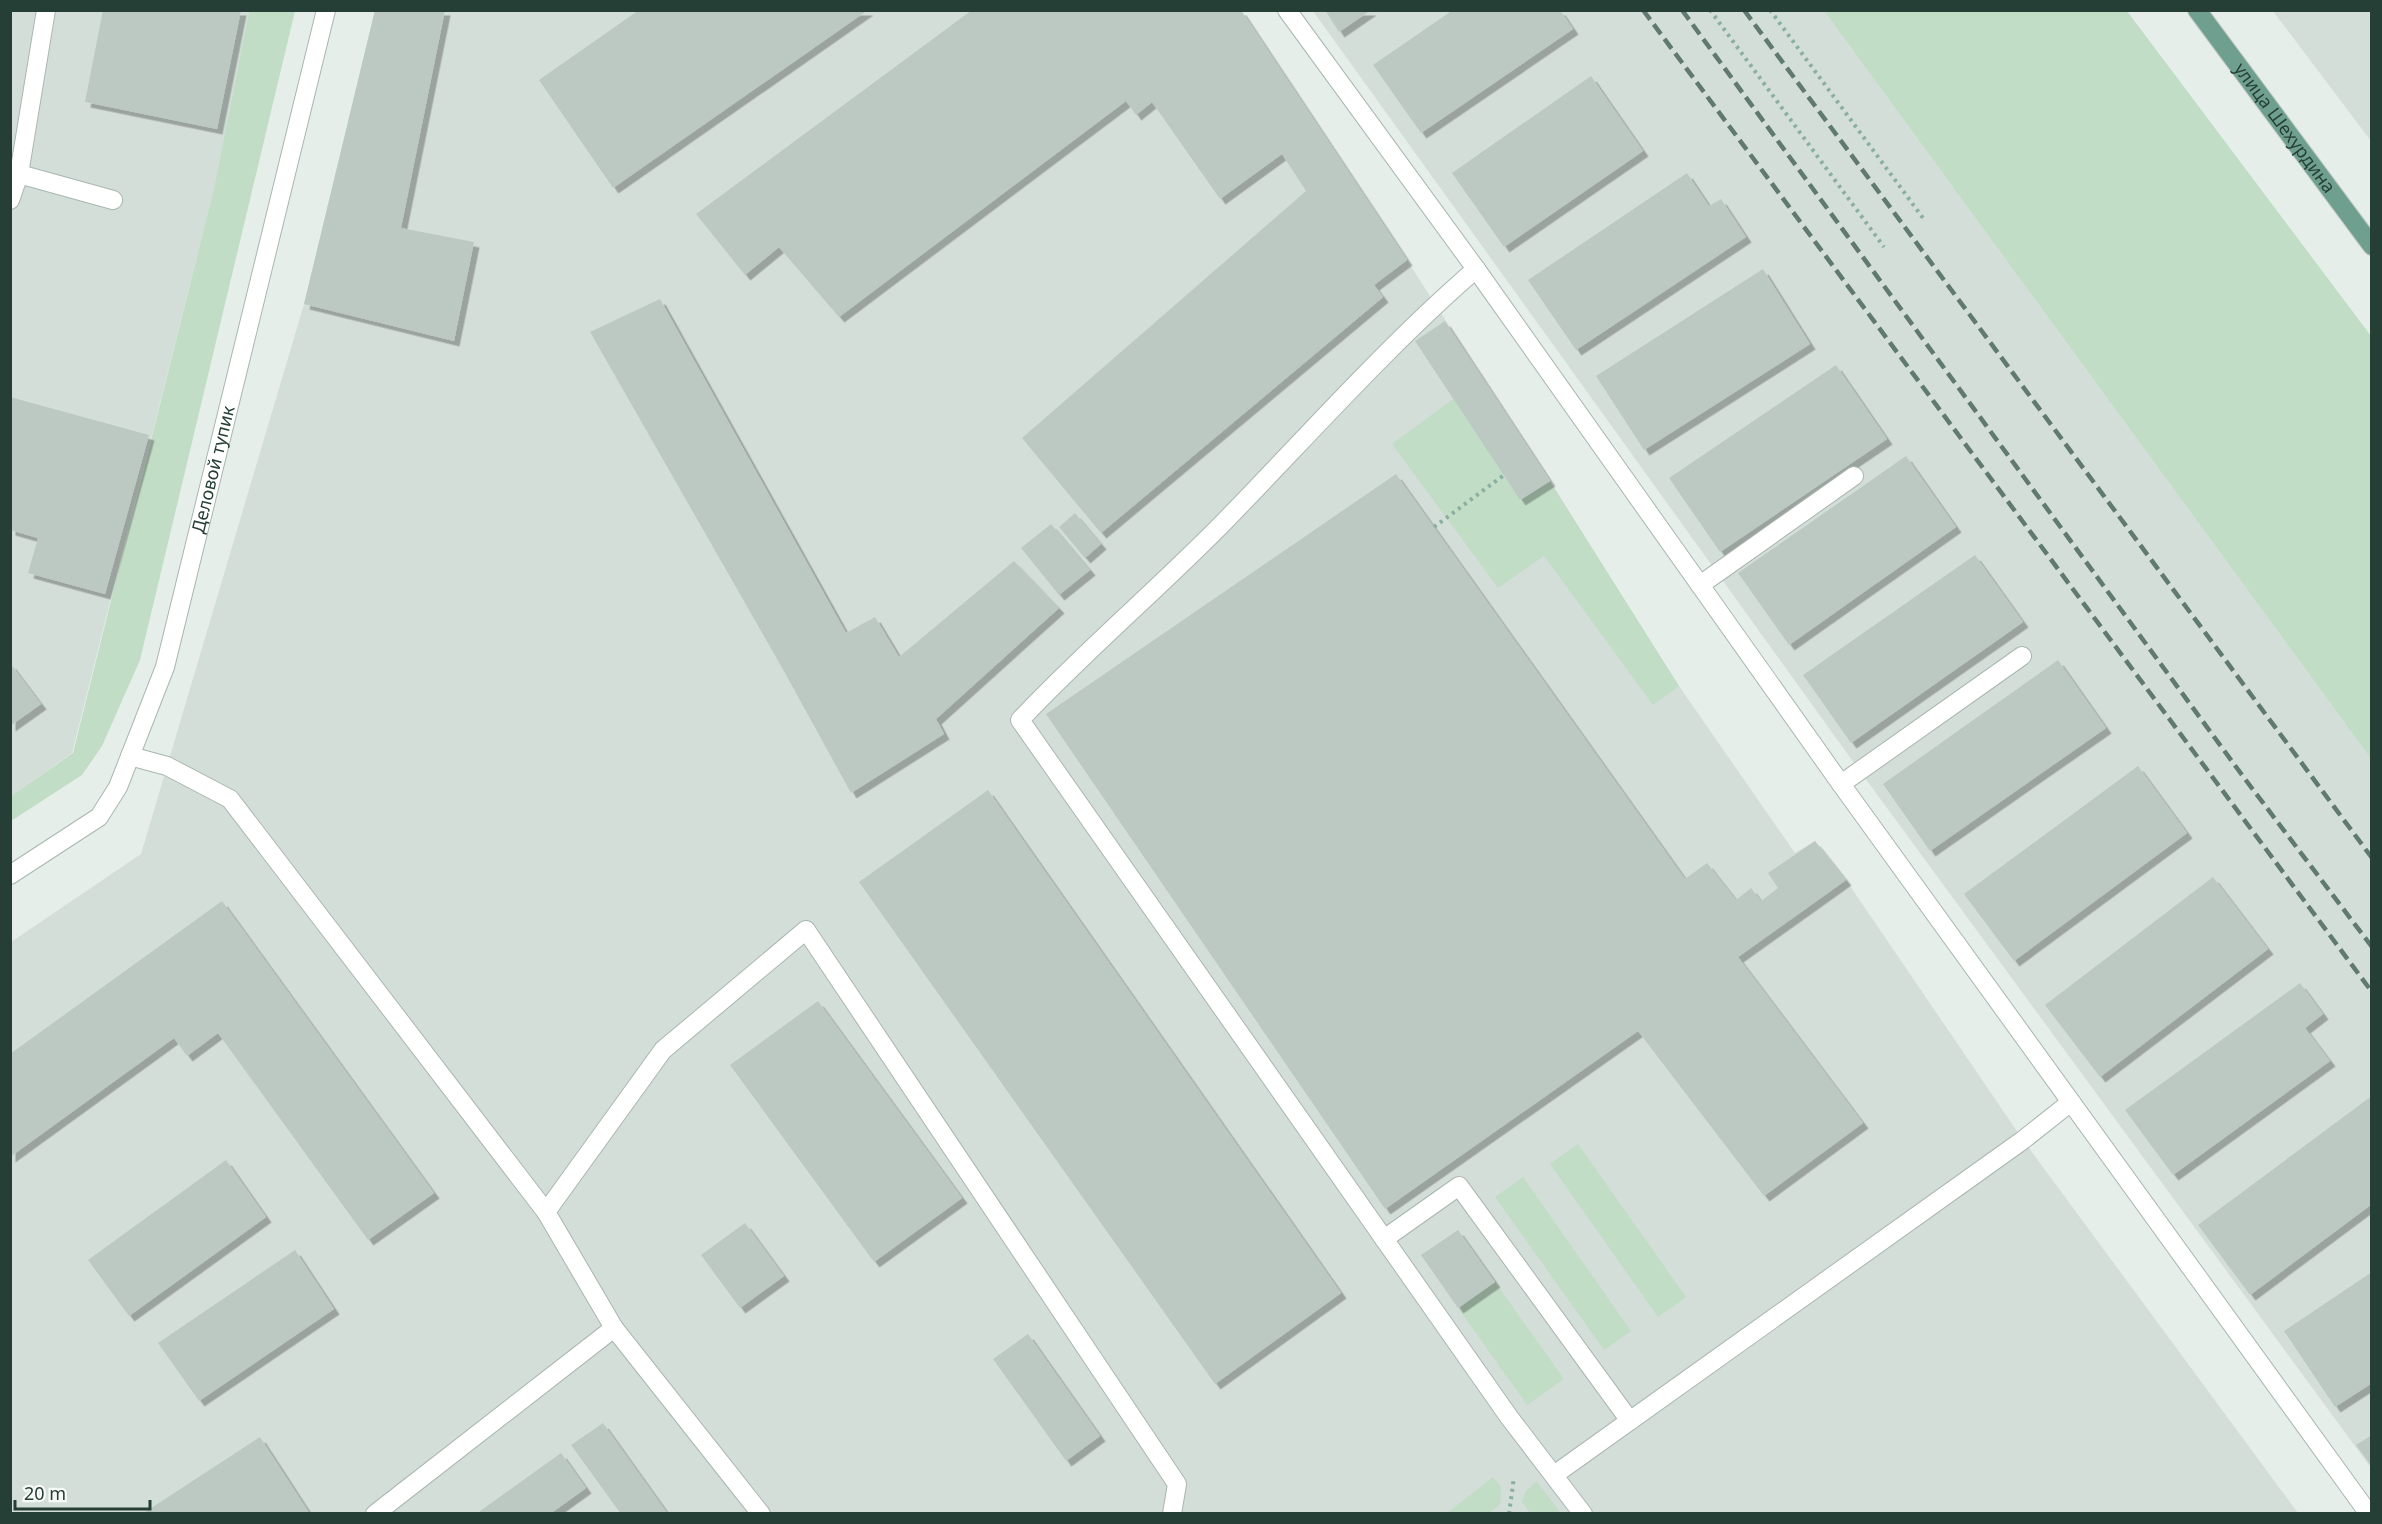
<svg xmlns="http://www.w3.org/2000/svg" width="2382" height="1524" viewBox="0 0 2382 1524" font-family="'Noto Sans',sans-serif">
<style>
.built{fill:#d4ded9}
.green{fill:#c1ddc6}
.building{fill:#bcc9c3;filter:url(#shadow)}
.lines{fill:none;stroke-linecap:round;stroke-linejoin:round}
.service-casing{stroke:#a9b6b0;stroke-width:20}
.minor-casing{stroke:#a9b6b0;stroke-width:20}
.primary-casing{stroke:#c2c9c7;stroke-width:20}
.path{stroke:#89afa0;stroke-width:4;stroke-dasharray:3 4.5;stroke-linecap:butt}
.service{stroke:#fff;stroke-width:18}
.minor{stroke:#fff;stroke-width:18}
.primary{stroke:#6fa08f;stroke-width:18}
.rail{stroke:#617a71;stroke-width:4.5;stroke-dasharray:12 6;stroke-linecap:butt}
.labels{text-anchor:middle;stroke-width:4.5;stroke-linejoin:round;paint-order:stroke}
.street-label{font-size:18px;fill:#263f36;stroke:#f7faf8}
</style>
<defs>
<filter id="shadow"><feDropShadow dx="5.5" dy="5.5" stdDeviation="0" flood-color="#0004"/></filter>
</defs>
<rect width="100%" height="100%" fill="#e6eeea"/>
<g class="built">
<path d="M375,10L1241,11L1407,260L1679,686L1795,853L1815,841L1846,880L2023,1140L2298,1513L11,1514V942L141,854L304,304Z"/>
<path d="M11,11H249L214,188L72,753L11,796Z"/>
<path d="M1313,11H1824L2371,759V1468L1854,763Z"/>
<path d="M2273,11H2371V141Z"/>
</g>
<g class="green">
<path d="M249,11H295L140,660L102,746L82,775L11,821V796L73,753L214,188Z"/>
<path d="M1824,11H2127L2371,336V759Z"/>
<path d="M1453,399L1520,500L1550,481L1679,686L1653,705L1544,556L1498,588L1392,444Z"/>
<path d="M1578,1144L1686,1297L1658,1317L1550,1164Z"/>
<path d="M1523,1177L1631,1331L1604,1350L1495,1197Z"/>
<path d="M1495,1282L1564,1379L1527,1405L1458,1308Z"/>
<path d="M1493,1477L1501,1487L1500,1505L1489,1513H1447Z"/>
<path d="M1536,1481L1561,1513H1530L1522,1502L1526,1491Z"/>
</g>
<g class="building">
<path d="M103,10H241L217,129L85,102Z"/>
<path d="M375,10H445L401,228L474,242L454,341L304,304Z"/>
<path d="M639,10H868L613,188L539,80Z"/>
<path d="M972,10H1241L1407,260L1374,285L1383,297L1101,533L1022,438L1306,191L1282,154L1220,199L1152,102L1136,115L1126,101L839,317L779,247L745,275L696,214Z"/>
<path d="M1325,10H1371L1339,32Z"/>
<path d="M1453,10H1560L1573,29L1421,133L1373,65Z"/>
<path d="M1591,76L1643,151L1504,247L1452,173Z"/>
<path d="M1687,173L1709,206L1721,199L1746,237L1576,350L1528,280Z"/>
<path d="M1763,269L1810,344L1644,450L1596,376Z"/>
<path d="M660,299L846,633L875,617L899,657L1014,561L1059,608L936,719L944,734L851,793L785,673L590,332Z"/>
<path d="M1445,321L1550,481L1520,500L1415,341Z"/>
<path d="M1836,365L1887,439L1720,552L1669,478Z"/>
<path d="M10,397L149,435L105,594L28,573L38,538L10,530Z"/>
<path d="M1906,456L1956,527L1789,645L1738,573Z"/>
<path d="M1396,474L1685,879L1707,863L1736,900L1751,888L1761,901L1778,888L1768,873L1815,841L1846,880L1738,957L1863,1123L1764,1196L1638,1031L1385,1209L1046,714Z"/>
<path d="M1075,513L1101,544L1085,558L1059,527Z"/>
<path d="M1051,524L1090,570L1059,595L1021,548Z"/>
<path d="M1975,555L2023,622L1851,743L1803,675Z"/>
<path d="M2058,660L2106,728L1930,851L1883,784Z"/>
<path d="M10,663L41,704L10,726Z"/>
<path d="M2138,766L2187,833L2014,961L1964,894Z"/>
<path d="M988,790L1341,1293L1215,1384L859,882Z"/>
<path d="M2213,877L2268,949L2100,1077L2045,1005Z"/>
<path d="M222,901L434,1193L368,1240L218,1033L187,1056L174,1038L10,1157V1054Z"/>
<path d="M2300,983L2323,1014L2305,1028L2330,1061L2173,1175L2125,1110Z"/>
<path d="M818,1001L962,1198L874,1262L730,1065Z"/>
<path d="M2369,1098L2372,1101V1204L2250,1295L2198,1225Z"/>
<path d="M226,1160L266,1217L129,1316L88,1260Z"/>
<path d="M745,1223L784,1276L740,1308L701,1255Z"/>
<path d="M1458,1230L1495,1282L1458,1308L1421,1255Z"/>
<path d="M295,1250L334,1309L199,1401L158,1343Z"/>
<path d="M2372,1272V1383L2335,1407L2284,1331Z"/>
<path d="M1028,1334L1100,1436L1066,1461L993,1359Z"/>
<path d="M603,1423L668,1514H621L571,1445Z"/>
<path d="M2372,1435V1467L2356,1445Z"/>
<path d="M260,1437L310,1514H142Z"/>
<path d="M561,1453L586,1488L550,1514H476Z"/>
</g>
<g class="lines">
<g class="service-casing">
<g id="service">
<path d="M19,174L46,10"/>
<path d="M10,200L19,174L113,200"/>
<path d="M1476,269C1386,347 1306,438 1222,524C1156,591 1084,652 1020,720L1509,1417L1583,1514"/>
<path d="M1700,585L1854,476"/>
<path d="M130,756L167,766L230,799L546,1212"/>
<path d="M1841,784L2022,656"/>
<path d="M1384,1239L1459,1186L1630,1421"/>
<path d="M1554,1475L2023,1140L2071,1102"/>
<path d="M375,1514L614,1328"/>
<path d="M761,1514L614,1328L546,1212L663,1050L806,930L1177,1484L1172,1514"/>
</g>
</g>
<g class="minor-casing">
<g id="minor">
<path d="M1287,10L1476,269L1841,784L2369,1514"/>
<path id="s1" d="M10,875L99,817L118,787L165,667L326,10"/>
</g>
</g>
<g class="primary-casing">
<g id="primary">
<path id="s2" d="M2197,10L2372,246"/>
</g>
</g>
<g class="path">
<path d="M1710,10L1884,247"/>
<path d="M1770,10L1923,218"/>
<path d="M1434,527L1504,475"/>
<path d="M1509,1514L1514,1477"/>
</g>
<use href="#service" class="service"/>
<use href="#minor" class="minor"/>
<use href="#primary" class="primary"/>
<g class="rail">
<path d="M1643,10L2372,992"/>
<path d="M1682,10L2242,775L2372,947"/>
<path d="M1744,10L2372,858"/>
</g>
</g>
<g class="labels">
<g class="street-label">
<text dy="6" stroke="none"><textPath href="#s2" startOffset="147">улица Шехурдина</textPath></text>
<text dy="6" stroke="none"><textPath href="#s1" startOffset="474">Деловой тупик</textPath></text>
</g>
</g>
<rect width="2382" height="1524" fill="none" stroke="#263f36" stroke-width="24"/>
<path d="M15 1500v9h135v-9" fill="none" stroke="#263f36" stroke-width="3"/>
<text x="24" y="1500" font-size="18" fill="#263f36" stroke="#f7faf8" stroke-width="4.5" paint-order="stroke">20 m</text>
</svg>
